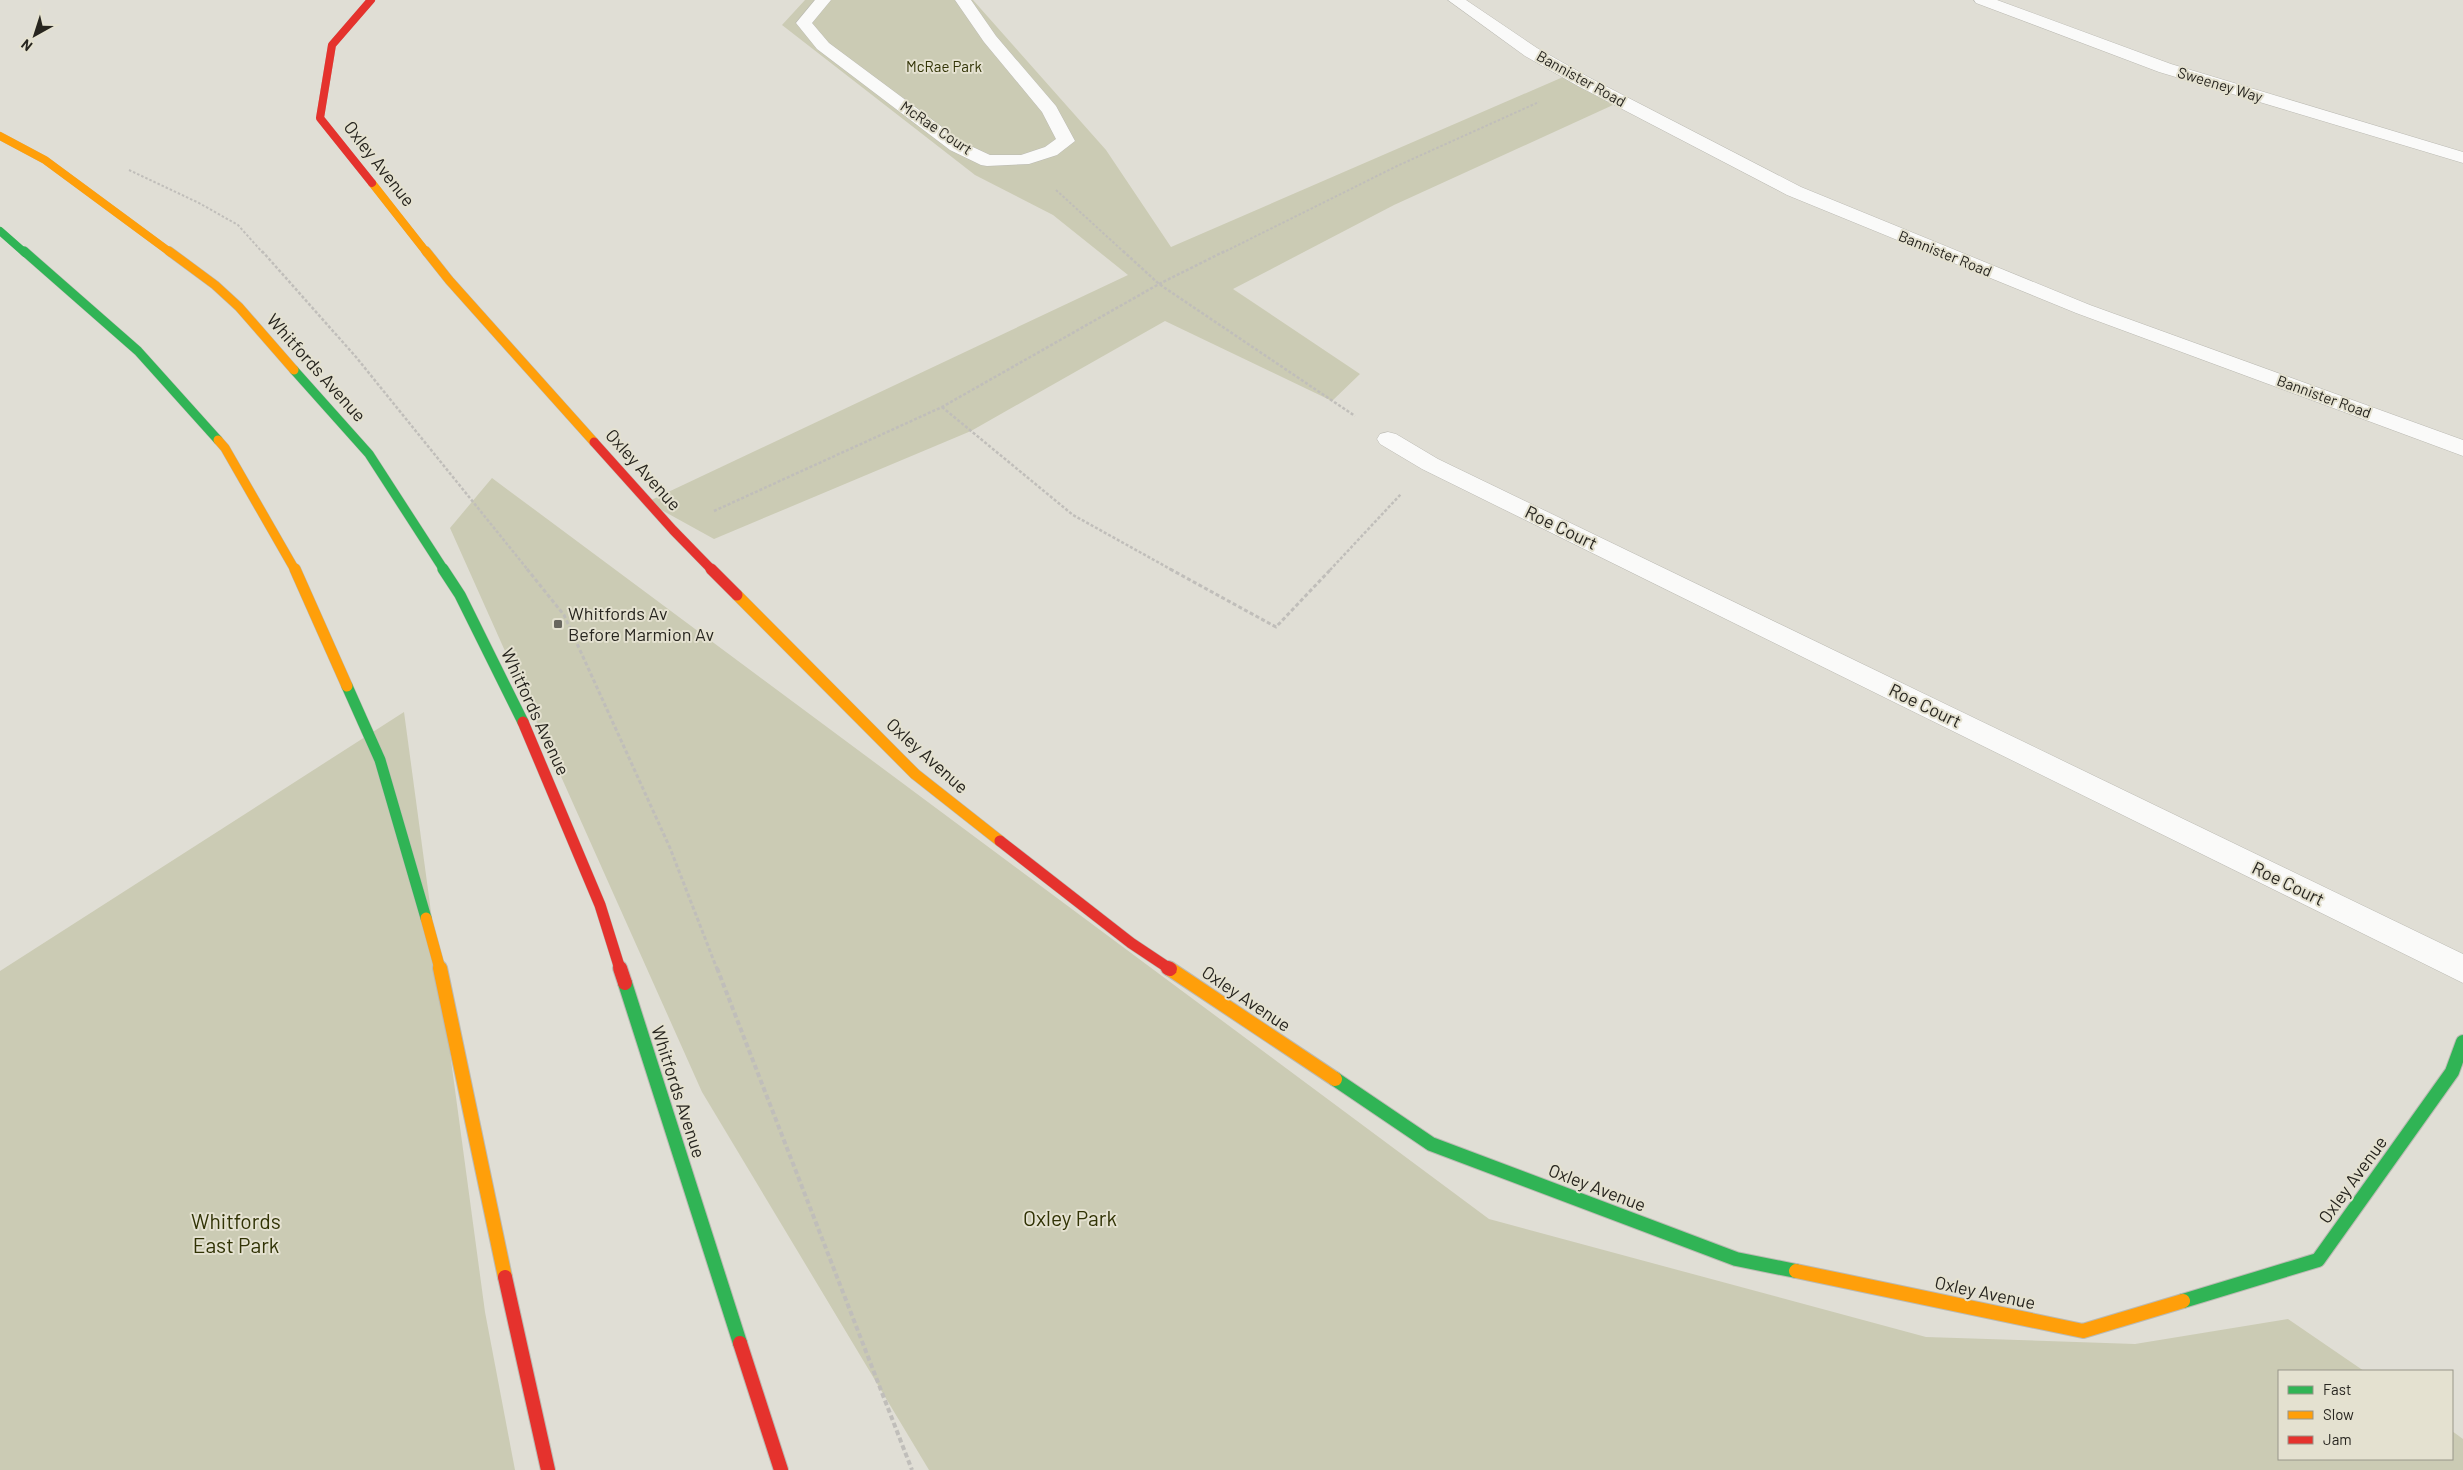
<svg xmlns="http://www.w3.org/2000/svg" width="2463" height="1470" viewBox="0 0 2463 1470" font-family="Barlow,sans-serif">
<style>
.green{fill:#cbcbb4}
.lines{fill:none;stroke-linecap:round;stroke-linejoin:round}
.street-casing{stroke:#bbbab3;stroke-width:1}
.fast-far3-casing{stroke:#bbbab3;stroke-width:8}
.fast-far2-casing{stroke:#bbbab3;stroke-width:10}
.fast-far1-casing{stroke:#bbbab3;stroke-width:12}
.fast-casing{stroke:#bbbab3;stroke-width:16}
.slow-far3-casing{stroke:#bbbab3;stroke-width:8}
.slow-far2-casing{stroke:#bbbab3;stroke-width:10}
.slow-far1-casing{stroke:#bbbab3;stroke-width:12}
.slow-casing{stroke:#bbbab3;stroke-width:16}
.jam-far3-casing{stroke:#bbbab3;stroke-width:8}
.jam-far2-casing{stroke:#bbbab3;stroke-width:10}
.jam-far1-casing{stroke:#bbbab3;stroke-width:12}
.jam-casing{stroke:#bbbab3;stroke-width:16}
.path-far3{stroke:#c0beba;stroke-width:2;stroke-dasharray:2.5 2;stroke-linecap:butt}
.path-far2{stroke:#c0beba;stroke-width:2.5;stroke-dasharray:3 2;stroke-linecap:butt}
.path-far1{stroke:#c0beba;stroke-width:3;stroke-dasharray:4 2.5;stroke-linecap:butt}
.path{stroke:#c0beba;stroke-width:4;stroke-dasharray:5 3;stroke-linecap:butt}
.street{fill:#fafaf9;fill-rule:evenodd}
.fast-far3{stroke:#30b455;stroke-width:8}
.fast-far2{stroke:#30b455;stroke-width:9}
.fast-far1{stroke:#30b455;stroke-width:11}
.fast{stroke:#30b455;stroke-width:14}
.slow-far3{stroke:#ff9f0a;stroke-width:8}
.slow-far2{stroke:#ff9f0a;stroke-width:9}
.slow-far1{stroke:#ff9f0a;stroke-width:11}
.slow{stroke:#ff9f0a;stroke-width:14}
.jam-far3{stroke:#e5322d;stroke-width:8}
.jam-far2{stroke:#e5322d;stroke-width:9}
.jam-far1{stroke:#e5322d;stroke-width:11}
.jam{stroke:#e5322d;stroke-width:14}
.poi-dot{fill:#68665f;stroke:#e4e1d0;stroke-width:2}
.labels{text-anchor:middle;stroke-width:4;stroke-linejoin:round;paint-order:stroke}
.far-park-label{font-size:15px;fill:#313305;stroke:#e4e1d0}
.far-street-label{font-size:15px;fill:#27251f;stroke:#e4e1d0}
.street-label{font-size:18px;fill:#27251f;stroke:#e4e1d0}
.poi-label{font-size:18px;fill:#27251f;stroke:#e4e1d0;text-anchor:start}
.near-park-label{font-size:21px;fill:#313305;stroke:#e4e1d0}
</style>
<rect width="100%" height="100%" fill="#e0ded5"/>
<g class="green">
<path d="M805,0H973L1106,150L1171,247L1570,74L1613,105L1394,205L1233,289L1360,374L1332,401L1165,321L971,431L714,539L647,502L1128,275L1053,215L975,175L782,25Z"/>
<path d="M492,478L1489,1219L1926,1337L2135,1344L2288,1319L2364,1371H2279V1459H2452V1431L2463,1439V1470H929L702,1092L450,528Z"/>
<path d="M404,712L485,1312L515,1470H0V971Z"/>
</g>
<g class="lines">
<g class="street-casing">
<g id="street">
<path d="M815,0H831L812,23L829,43L962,142L990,155H1021L1045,147L1056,139L1042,112L984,42L955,0H971L996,36L1056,106L1075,141L1057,155L1029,164L987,166L981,165L950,150L817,49L796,23Z"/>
<path d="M1448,0H1466L1537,48L1590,78L1801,187L2090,305L2463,440V456L2076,313L1787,195L1578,86L1525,56Z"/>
<path d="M1974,0H1997L2171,64L2463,152V163L2159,72L1976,3Z"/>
<path d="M1388,432L1396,434L1438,459L2463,954V983L1422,469L1380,444L1377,439L1380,434Z"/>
</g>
</g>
<g class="fast-far3-casing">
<path id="fast-far3" d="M0,231L25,253"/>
</g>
<g class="fast-far2-casing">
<g id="fast-far2">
<path d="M24,251L138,351L218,440"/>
<path d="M294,370L369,454L444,570"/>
</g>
</g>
<g class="fast-far1-casing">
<g id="fast-far1">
<path d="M443,569L460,595L523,722"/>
<path d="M347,686L380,760L426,918"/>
</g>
</g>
<g class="fast-casing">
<g id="fast">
<path d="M625,983L740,1343"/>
<path d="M1335,1079L1431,1144L1736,1259L1796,1271"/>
<path d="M2183,1301L2318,1260L2452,1072L2463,1042"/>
</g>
</g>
<g class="slow-far3-casing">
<g id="slow-far3">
<path d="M0,136L45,160L171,253"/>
<path d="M372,183L427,253"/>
</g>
</g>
<g class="slow-far2-casing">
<g id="slow-far2">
<path d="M169,251L215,285L239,307L294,370"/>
<path d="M426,251L449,280L594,442"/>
<path d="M218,440L225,448L295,570"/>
</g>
</g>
<g class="slow-far1-casing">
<g id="slow-far1">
<path d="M295,569L347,686"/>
<path d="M737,595L915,774L1000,841"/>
<path d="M426,918L440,969"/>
</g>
</g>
<g class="slow-casing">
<g id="slow">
<path d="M440,968L505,1277"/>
<path d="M1170,969L1335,1079"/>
<path d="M1796,1271L2083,1331L2183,1301"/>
</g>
</g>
<g class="jam-far3-casing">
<path id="jam-far3" d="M371,0L332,45L320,118L372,183"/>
</g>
<g class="jam-far2-casing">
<path id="jam-far2" d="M594,442L673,530L712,570"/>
</g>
<g class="jam-far1-casing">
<g id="jam-far1">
<path d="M711,569L737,595"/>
<path d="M523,722L600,905L620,969"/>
<path d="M1000,841L1131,943L1170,969"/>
</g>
</g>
<g class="jam-casing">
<g id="jam">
<path d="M620,968L625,983"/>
<path d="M1168,968L1170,969"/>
<path d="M505,1277L548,1470"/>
<path d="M740,1343L781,1470"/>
</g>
</g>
<g class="path-far3">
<path d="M129,170L199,203L238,225L263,253"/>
<path d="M1056,190L1125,253"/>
<path d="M1222,253L1397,166L1539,102"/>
</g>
<g class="path-far2">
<path d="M262,251L356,357L528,570"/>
<path d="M1123,251L1159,284L1355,416"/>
<path d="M942,407L1073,515L1172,570"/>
<path d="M714,511L942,407L1159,284L1225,251"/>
<path d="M1330,570L1401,494"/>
</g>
<g class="path-far1">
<path d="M527,569L564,615L670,848L717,969"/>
<path d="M1170,569L1276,627L1331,569"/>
</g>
<path class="path" d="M717,968L912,1470"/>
<use href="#street" class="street"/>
<use href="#fast-far3" class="fast-far3"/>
<use href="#fast-far2" class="fast-far2"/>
<use href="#fast-far1" class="fast-far1"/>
<use href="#fast" class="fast"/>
<use href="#slow-far3" class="slow-far3"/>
<use href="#slow-far2" class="slow-far2"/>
<use href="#slow-far1" class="slow-far1"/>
<use href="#slow" class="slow"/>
<use href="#jam-far3" class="jam-far3"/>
<use href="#jam-far2" class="jam-far2"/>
<use href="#jam-far1" class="jam-far1"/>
<use href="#jam" class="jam"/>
</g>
<rect class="poi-dot" x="553" y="619" width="10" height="10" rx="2.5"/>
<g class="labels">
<g class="far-park-label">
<text x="944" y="72">McRae Park</text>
</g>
<g class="far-street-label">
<text transform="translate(1581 79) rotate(29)" y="5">Bannister Road</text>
<text transform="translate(2220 85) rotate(17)" y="5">Sweeney Way</text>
<text transform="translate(936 128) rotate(34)" y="5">McRae Court</text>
<text transform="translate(1945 254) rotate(22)" y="5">Bannister Road</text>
<text transform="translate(2324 397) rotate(20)" y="5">Bannister Road</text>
</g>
<g class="street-label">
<text transform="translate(379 164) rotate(52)" y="6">Oxley Avenue</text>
<text transform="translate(316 368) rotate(48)" y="6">Whitfords Avenue</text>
<text transform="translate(643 470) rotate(48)" y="6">Oxley Avenue</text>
<text transform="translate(1561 528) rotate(26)" y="6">Roe Court</text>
<text transform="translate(1925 706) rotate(26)" y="6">Roe Court</text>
<text transform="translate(535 712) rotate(65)" y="6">Whitfords Avenue</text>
<text transform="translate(927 756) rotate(42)" y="6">Oxley Avenue</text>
<text transform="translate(2288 884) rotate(26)" y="6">Roe Court</text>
<text transform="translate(1246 999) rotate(34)" y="6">Oxley Avenue</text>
<text transform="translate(678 1092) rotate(72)" y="6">Whitfords Avenue</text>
<text transform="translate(2353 1180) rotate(-54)" y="6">Oxley Avenue</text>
<text transform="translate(1597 1188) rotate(21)" y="6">Oxley Avenue</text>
<text transform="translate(1985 1293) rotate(12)" y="6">Oxley Avenue</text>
</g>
<g class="poi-label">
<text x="568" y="620">Whitfords Av<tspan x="568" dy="21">Before Marmion Av</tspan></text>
</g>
<g class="near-park-label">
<text x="1070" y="1226">Oxley Park</text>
<text x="236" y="1229">Whitfords<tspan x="236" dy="24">East Park</tspan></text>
</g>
</g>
<rect x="2278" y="1370" width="175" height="90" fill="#e4e1d0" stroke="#989689"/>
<rect x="2288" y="1386" width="25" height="8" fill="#30b455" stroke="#989689"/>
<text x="2323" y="1395" font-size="15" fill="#27251f">Fast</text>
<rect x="2288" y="1411" width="25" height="8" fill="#ff9f0a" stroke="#989689"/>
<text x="2323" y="1420" font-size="15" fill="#27251f">Slow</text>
<rect x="2288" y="1436" width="25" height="8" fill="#e5322d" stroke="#989689"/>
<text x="2323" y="1445" font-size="15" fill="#27251f">Jam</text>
<g transform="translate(35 35) rotate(219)" stroke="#e4e1d0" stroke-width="4" paint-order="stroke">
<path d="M0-4L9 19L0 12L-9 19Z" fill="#27251f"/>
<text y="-8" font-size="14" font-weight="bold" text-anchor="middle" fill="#27251f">N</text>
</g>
</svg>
